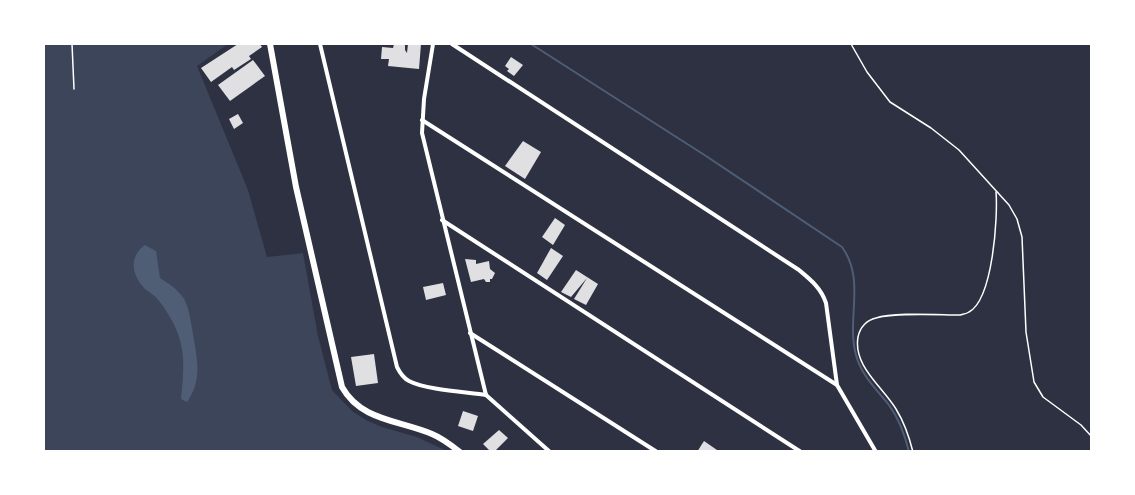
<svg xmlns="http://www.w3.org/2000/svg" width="1135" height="495" viewBox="0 0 1135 495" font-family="'Playfair Display',serif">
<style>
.green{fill:#3c4559}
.water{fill:#4f5d75}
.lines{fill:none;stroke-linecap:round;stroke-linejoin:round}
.stream{stroke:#4f5d75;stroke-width:2}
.building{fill:#e0e0e3}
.path{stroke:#fff;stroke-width:1.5}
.minor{stroke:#fff;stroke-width:4}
.secondary{stroke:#fff;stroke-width:6}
</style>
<rect width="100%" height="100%" fill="#2d3142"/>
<path class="green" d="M44,44H228L197,66L248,190L267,257L303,253L318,336L332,390L352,411L366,420L382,427L417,437L447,451H44Z"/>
<path class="water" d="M145,245L156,251L160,278C168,283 177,289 182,296C189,305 190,318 192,328C196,355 204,378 187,402L181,399C183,377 186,355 178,334C174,323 167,311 159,301C156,296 150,293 145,289C132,276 128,257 145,245Z"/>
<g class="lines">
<path class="stream" d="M531,44L706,156L842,247C866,280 846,319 856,355C861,375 877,390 889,405C899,419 905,435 909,452"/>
</g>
<g class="building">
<path d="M238,44H260L262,47L249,56L251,59L234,70L232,67L211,82L201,68Z"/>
<path d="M394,44H405V50L407,53L408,44H421L419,69L388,66L389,59H381L382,47L393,48Z"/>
<path d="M511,57L523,65L514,76L507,71L509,69L505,66Z"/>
<path d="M253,60L265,76L230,101L218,85Z"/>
<path d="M238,114L243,123L234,129L229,119Z"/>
<path d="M523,141L541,152L525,179L505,166Z"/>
<path d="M555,218L565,225L553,245L542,237Z"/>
<path d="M551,248L563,256L547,280L537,273Z"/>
<path d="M465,259L476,260V264L489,261L490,269L495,273L492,279H490V282H486L484,279L471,282Z"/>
<path d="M576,270L598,284L586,305L574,299L587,278L571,297L561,292Z"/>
<path d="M443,283L446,295L426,300L423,287Z"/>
<path d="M374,354L378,383L356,386L351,357Z"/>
<path d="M463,411L478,416L473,431L458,426Z"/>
<path d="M499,430L508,438L494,452H491L483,444Z"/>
<path d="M704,441L717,450L716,452H697Z"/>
</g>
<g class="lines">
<g class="path">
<path d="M72,44L74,89"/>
<path d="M851,44L867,72L890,102L931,128L959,150L1009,205L1017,219L1022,237L1026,332L1034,382L1043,397L1081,425L1092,437"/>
<path d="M913,452C909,436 904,422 896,409C882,386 853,366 858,337C860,327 867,320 876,318C893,312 940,315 960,315C963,314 966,314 969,312C993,299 998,217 996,192"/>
</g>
<g class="minor">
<path d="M320,44L397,367C400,373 403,378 409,381C426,390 466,392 486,395"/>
<path d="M433,44L424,99L422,133L486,395"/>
<path d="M452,44L799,270C811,280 821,288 826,303L837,385"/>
<path d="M422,120L837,385L876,452"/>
<path d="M442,220L801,452"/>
<path d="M470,333L657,452"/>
<path d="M486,395L550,452"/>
</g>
<path class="secondary" d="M270,44L296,187L342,387C361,421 399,420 432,434C442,438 451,445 460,452"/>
</g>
<rect width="1135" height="495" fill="none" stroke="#ffffff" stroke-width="90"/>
</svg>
